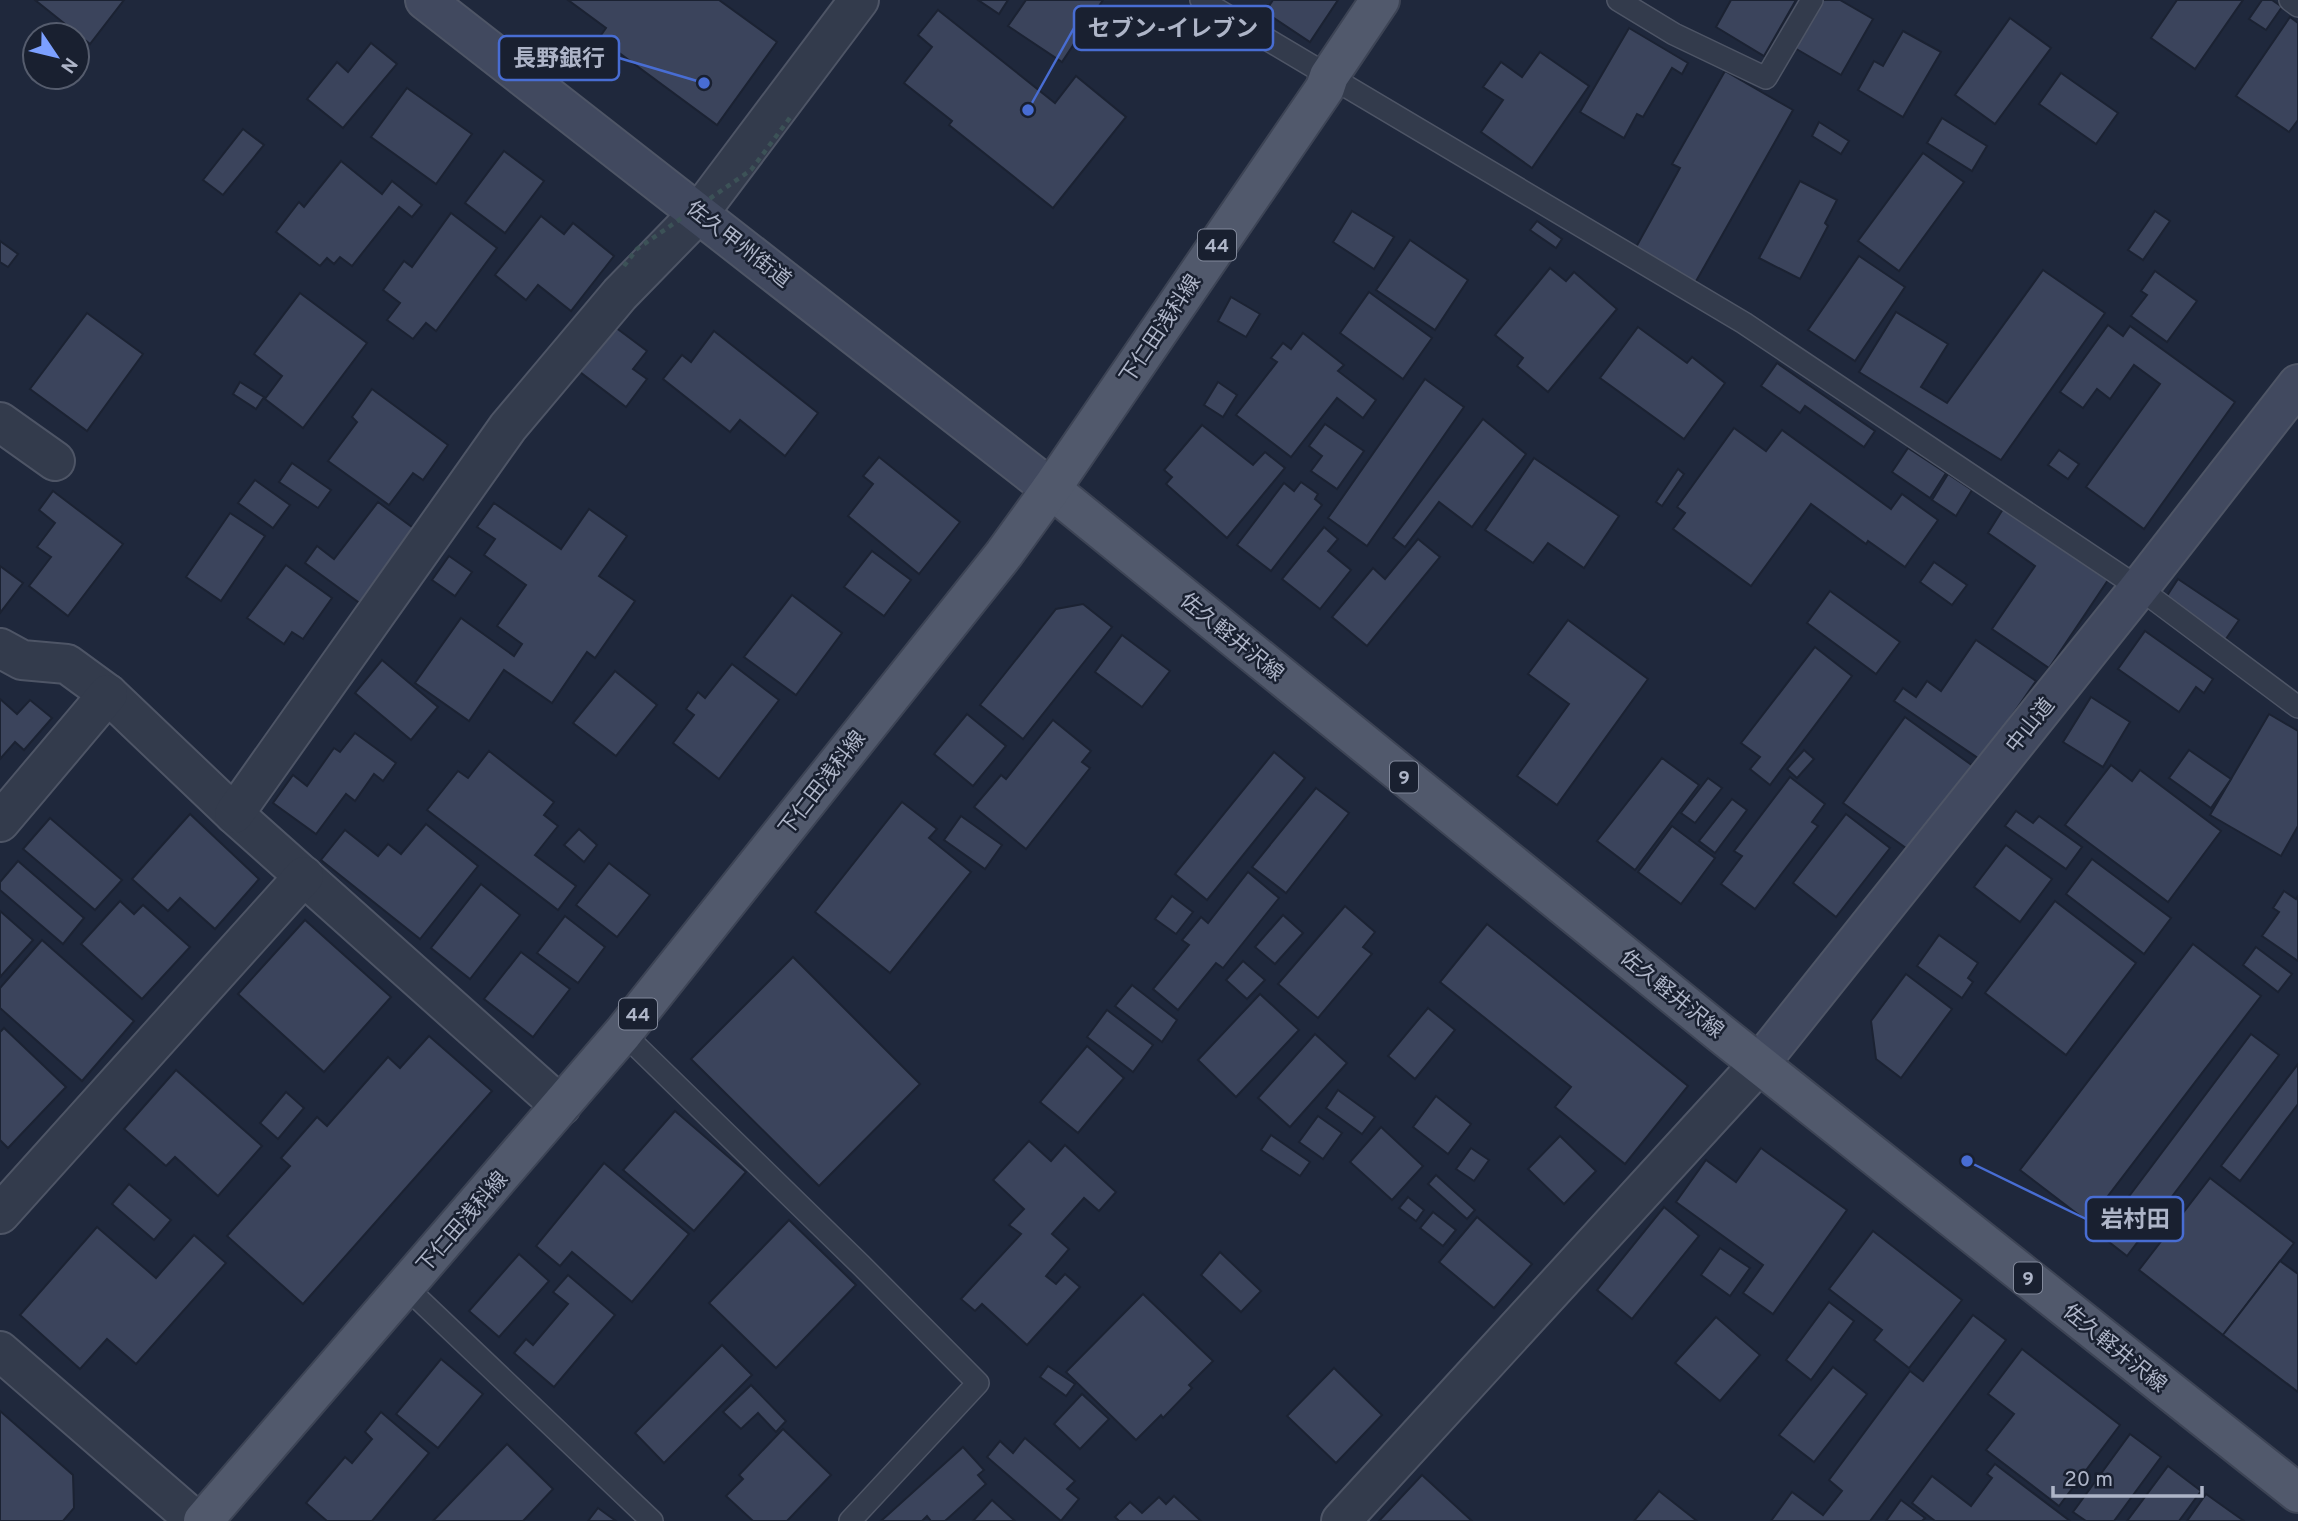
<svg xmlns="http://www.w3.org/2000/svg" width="2298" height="1521" viewBox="0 0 2298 1521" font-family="Overpass,'Noto Sans JP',sans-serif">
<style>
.building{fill:#3b445c;stroke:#1b2232;stroke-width:2}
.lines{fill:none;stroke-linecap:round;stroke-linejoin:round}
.lane-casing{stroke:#4e5566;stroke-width:24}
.street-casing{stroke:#4e5566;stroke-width:42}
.secondary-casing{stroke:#4e5566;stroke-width:42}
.primary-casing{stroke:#3d4455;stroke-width:42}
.lane{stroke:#333b4c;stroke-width:21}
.street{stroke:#333b4c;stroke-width:38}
.secondary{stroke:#41495f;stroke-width:38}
.primary{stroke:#51596c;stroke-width:38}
.path-bridge{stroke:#3c5257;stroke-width:4.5;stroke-dasharray:5 5;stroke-linecap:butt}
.labels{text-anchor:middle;stroke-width:5;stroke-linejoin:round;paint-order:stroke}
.shield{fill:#192030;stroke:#81889a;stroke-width:2}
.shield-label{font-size:19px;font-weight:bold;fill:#aeb5c8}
.street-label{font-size:21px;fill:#aeb5c8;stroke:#192030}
.leader{fill:none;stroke:#486dd3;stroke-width:2.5}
.callout-dot{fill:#486dd3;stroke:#192030;stroke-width:2.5}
.callout{fill:#192030;stroke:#486dd3;stroke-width:2.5}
.callout-label{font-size:23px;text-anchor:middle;font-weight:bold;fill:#aeb5c8}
</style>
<rect width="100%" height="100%" fill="#1f283c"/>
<g class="building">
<path d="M35,0H124L90,44Z"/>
<path d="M568,0H719L777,42L717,125L599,38L606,28Z"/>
<path d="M978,0H1008L999,14Z"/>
<path d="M1026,0H1103L1062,62L1008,26Z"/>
<path d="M1273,0H1338L1310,42L1265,12Z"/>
<path d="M1731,0H1796L1764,56L1716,27Z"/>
<path d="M1821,0H1840L1873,19L1841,75L1793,47Z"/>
<path d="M2177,0H2243L2195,69L2151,38Z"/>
<path d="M2262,0H2272L2282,7L2266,30L2249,19Z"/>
<path d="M938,10L1055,103L1076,76L1126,117L1053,208L949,125L952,121L904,83L932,47L918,35Z"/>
<path d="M2290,17L2298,23V120L2289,132L2236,96Z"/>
<path d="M2010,18L2051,48L1995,124L1955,95Z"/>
<path d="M1629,28L1688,63L1682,74L1672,68L1643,117L1637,114L1624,138L1580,112Z"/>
<path d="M1903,31L1941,52L1903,117L1858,90L1874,61L1883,66Z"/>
<path d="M371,43L397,64L343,128L307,99L337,62L348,72Z"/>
<path d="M1540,52L1589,86L1532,168L1481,132L1503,100L1483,87L1501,62L1522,77Z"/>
<path d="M1725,71L1793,110L1695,283L1635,249L1680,168L1672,164Z"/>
<path d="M2061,73L2118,113L2096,144L2039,104Z"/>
<path d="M407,88L472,134L436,184L371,137Z"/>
<path d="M1942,118L1987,146L1972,171L1927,143Z"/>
<path d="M1819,122L1849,141L1841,154L1812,136Z"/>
<path d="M243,129L264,145L223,195L203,180Z"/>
<path d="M504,151L544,181L505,233L465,203Z"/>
<path d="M1923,153L1964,182L1899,271L1858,241Z"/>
<path d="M341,161L382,194L392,181L422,205L412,217L399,207L352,266L340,257L334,264L327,258L320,266L276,232L299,202L304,207Z"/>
<path d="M1800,181L1837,200L1825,223L1828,226L1800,279L1759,258Z"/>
<path d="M1352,211L1394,237L1374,269L1333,242Z"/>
<path d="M2155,211L2170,221L2143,260L2128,250Z"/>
<path d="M451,213L497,248L436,331L426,323L413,339L387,320L400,303L383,290L404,261L412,267Z"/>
<path d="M541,216L564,234L573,223L614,256L571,311L538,285L526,300L495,275Z"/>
<path d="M1537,221L1562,239L1556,248L1530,230Z"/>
<path d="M1410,240L1468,280L1435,330L1376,290Z"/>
<path d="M0,241L18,254L8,267L0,262Z"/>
<path d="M1859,256L1905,287L1855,361L1808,330Z"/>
<path d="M1550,268L1566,281L1574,272L1617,309L1548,392L1517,366L1523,358L1495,335Z"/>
<path d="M2043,270L2105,313L2001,460L1859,372L1896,312L1948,344L1921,387L1947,403Z"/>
<path d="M2155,271L2197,301L2167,342L2131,316L2147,295L2141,291Z"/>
<path d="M1369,292L1432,338L1403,379L1340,333Z"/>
<path d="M300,293L367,343L303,428L265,399L282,376L254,354Z"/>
<path d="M1231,297L1260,314L1246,337L1218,321Z"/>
<path d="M87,313L143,354L87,431L30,389Z"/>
<path d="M2108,325L2123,336L2130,326L2235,402L2144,529L2086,487L2160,384L2134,365L2110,399L2097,389L2083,408L2060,392Z"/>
<path d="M615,327L647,351L633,369L647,379L626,407L580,372Z"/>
<path d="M1638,327L1687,363L1692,357L1725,383L1684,439L1600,378Z"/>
<path d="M714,331L818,413L785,456L740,420L730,432L663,379L682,355L691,362Z"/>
<path d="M1303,333L1344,365L1338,371L1376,400L1363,418L1337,398L1291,457L1236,415L1277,362L1271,358L1283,343L1291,349Z"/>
<path d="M1777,363L1875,431L1864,447L1805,406L1800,413L1761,386Z"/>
<path d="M1425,379L1464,407L1367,546L1328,518Z"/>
<path d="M240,382L264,397L256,409L233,394Z"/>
<path d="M1218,382L1237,395L1223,417L1204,405Z"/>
<path d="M372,389L448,445L423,480L413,473L389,505L328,461L357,422L352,417Z"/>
<path d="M1483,419L1526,454L1472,527L1439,502L1405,547L1393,538Z"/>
<path d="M1325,424L1364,451L1337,489L1311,471L1322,456L1309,446Z"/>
<path d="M1202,425L1253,465L1265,452L1285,468L1227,538L1166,484L1172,477L1164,470Z"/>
<path d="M1734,428L1766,451L1782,430L1891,509L1902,494L1938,520L1905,567L1868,541L1866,544L1811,504L1751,586L1673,529L1685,513L1677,507Z"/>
<path d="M1908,448L1946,473L1930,498L1892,472Z"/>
<path d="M2059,450L2079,464L2068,479L2048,465Z"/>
<path d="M879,457L960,522L919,574L848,516L873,484L863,476Z"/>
<path d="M1534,458L1619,516L1584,568L1548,543L1533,563L1485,530Z"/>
<path d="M292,463L331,490L318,508L279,482Z"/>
<path d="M1678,469L1684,474L1662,506L1656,502Z"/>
<path d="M1948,474L1972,490L1956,516L1932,500Z"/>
<path d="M255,480L290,505L273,528L238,503Z"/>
<path d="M1301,482L1318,494L1315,499L1322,505L1271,571L1237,545L1284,483L1294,491Z"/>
<path d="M53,491L123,544L68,616L29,586L51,557L37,547L55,523L39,510Z"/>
<path d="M378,502L420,533L365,607L305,563L317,546L334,559Z"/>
<path d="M494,503L561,549L589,509L627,536L599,576L635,601L595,658L587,652L552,703L504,670L469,721L415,683L461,618L514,656L522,644L497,626L526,585L484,555L495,539L477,527Z"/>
<path d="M2003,509L2108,580L2049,668L1992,629L2035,566L1988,533Z"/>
<path d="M230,513L265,536L221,601L186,577Z"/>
<path d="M1324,527L1338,539L1328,551L1351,570L1320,609L1282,579Z"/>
<path d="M1418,539L1440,557L1367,646L1332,617L1373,568L1385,579Z"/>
<path d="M872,551L911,580L884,616L844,587Z"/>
<path d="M449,556L472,572L455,596L432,580Z"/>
<path d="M1934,562L1967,585L1952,605L1920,582Z"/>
<path d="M286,565L332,598L303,639L292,632L284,644L247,618Z"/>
<path d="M0,566L23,583L0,613Z"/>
<path d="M2178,579L2239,620L2221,646L2161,605Z"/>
<path d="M1830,591L1900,642L1876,674L1807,623Z"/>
<path d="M792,595L842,633L796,695L744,657Z"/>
<path d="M1083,604L1112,627L1023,739L980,705L1056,609Z"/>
<path d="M1568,620L1648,679L1557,805L1517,776L1569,704L1528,674Z"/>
<path d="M2145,631L2213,679L2204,693L2196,687L2179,712L2118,669Z"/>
<path d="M1122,635L1170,671L1142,707L1095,672Z"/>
<path d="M1976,640L2036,681L1981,760L1894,701L1903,688L1916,697L1927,681L1941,691Z"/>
<path d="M1815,647L1852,676L1770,785L1750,769L1760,757L1741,743Z"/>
<path d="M382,660L438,707L411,740L355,693Z"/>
<path d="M732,664L779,700L719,779L673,743L694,715L686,709L698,692L705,698Z"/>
<path d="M615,671L657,705L616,756L573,723Z"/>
<path d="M2091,697L2130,722L2103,767L2063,742Z"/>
<path d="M0,699L17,714L30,700L52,718L24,750L15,742L0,759Z"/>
<path d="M967,714L1006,746L973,786L934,754Z"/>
<path d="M2269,714L2298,731V826L2281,856L2210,815Z"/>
<path d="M1905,717L1973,766L1913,853L1843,803Z"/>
<path d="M1053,720L1091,751L1082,762L1090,768L1026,849L974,807L1001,775L1006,779Z"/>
<path d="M355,733L396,763L383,781L374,774L355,801L346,794L316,834L273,803L293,775L307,786L334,748L340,752Z"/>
<path d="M1804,750L1814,759L1797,778L1787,769Z"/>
<path d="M2189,750L2231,779L2211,808L2169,778Z"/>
<path d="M489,751L554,802L544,815L558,826L535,855L576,886L558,910L427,810L458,771L468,778Z"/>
<path d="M1274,752L1305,778L1207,900L1175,874Z"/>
<path d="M1662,758L1699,785L1635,870L1597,841Z"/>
<path d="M2111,765L2132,781L2140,770L2221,831L2168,902L2065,825Z"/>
<path d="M1790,777L1825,804L1812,822L1818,826L1755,909L1721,884L1742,856L1734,851Z"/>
<path d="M1708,778L1722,788L1695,823L1681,813Z"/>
<path d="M1316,788L1349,813L1286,893L1252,867Z"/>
<path d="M1732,799L1747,810L1715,853L1699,841Z"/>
<path d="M902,802L937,829L929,838L971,872L890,973L815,912Z"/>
<path d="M2016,811L2033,823L2039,816L2082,847L2066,869L2005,826Z"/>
<path d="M190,814L259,879L215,929L180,898L168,911L132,879Z"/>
<path d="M1846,814L1890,848L1836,917L1793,883Z"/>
<path d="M961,816L1002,845L985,869L944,840Z"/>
<path d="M50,818L122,880L95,910L23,849Z"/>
<path d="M426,824L478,866L420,939L321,860L345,830L378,856L388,844L401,854Z"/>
<path d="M1672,826L1715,858L1681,904L1638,872Z"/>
<path d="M579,829L597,845L584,862L564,845Z"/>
<path d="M2006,845L2052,879L2020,922L1974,887Z"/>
<path d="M2092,859L2171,918L2144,954L2066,894Z"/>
<path d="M18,861L84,918L63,944L0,890V882Z"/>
<path d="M609,863L650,895L617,937L576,905Z"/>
<path d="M1248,872L1279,898L1223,968L1216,963L1178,1010L1153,989L1189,945L1182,940L1201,917L1208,923Z"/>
<path d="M481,884L520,915L470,979L431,948Z"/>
<path d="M2284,891L2296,899L2298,896V961L2262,936L2279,912L2273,908Z"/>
<path d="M1172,896L1193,912L1176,934L1155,919Z"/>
<path d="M120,901L134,914L143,905L190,947L142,999L81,944Z"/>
<path d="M2055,901L2136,963L2066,1055L1985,993Z"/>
<path d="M1345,906L1375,932L1363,947L1372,954L1318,1018L1278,984Z"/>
<path d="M0,911L33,940L0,977Z"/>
<path d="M1283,915L1303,933L1275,964L1255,947Z"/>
<path d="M565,916L605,947L578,983L537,953Z"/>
<path d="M305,920L391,997L324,1072L238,994Z"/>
<path d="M1487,924L1688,1086L1625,1164L1555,1107L1571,1087L1440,982Z"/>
<path d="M1939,935L1978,963L1968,978L1973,982L1962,998L1917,966Z"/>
<path d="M42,940L134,1021L82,1081L0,1008V988Z"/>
<path d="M2193,944L2261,996L2088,1222L2020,1170Z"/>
<path d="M2256,947L2292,974L2278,992L2243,965Z"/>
<path d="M521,952L570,989L533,1037L484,999Z"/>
<path d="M793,957L920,1084L819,1186L691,1059Z"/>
<path d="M1243,961L1265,980L1247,999L1226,980Z"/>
<path d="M1906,974L1952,1009L1901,1078L1876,1059L1871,1021Z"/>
<path d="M1132,985L1177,1020L1162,1042L1115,1006Z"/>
<path d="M1260,994L1299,1030L1236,1097L1198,1060Z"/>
<path d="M1428,1008L1455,1030L1415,1079L1388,1056Z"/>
<path d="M1107,1010L1153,1045L1133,1072L1087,1037Z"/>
<path d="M4,1028L66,1087L8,1148L0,1140V1032Z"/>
<path d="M1315,1034L1347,1063L1290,1127L1258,1098Z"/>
<path d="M2251,1034L2279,1055L2127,1256L2100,1235Z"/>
<path d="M429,1036L492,1091L303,1304L227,1236L290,1166L281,1158L317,1117L327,1126L388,1057L400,1068Z"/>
<path d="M1087,1046L1124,1078L1078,1133L1040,1102Z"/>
<path d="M2298,1064V1104L2240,1181L2221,1166Z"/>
<path d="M176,1070L262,1146L218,1196L175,1157L166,1166L124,1129Z"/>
<path d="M1338,1090L1375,1117L1362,1134L1326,1108Z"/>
<path d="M286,1092L304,1108L278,1139L260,1123Z"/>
<path d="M1436,1096L1471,1124L1448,1154L1413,1127Z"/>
<path d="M675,1111L746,1172L694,1231L623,1170Z"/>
<path d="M1318,1116L1342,1133L1323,1159L1299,1142Z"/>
<path d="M1381,1127L1423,1166L1392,1200L1350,1162Z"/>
<path d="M1271,1135L1310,1162L1300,1176L1261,1150Z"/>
<path d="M1560,1136L1596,1171L1564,1204L1528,1169Z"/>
<path d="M1029,1141L1051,1161L1065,1145L1116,1192L1099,1211L1084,1198L1052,1234L1069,1249L1046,1276L1056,1284L1065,1274L1080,1287L1027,1345L982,1304L975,1311L961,1299L1021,1234L1009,1225L1024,1209L993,1180Z"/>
<path d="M1471,1148L1489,1160L1474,1181L1456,1169Z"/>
<path d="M1761,1148L1847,1210L1773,1314L1743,1293L1763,1265L1676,1202L1706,1160L1736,1182Z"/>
<path d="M604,1163L689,1234L632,1302L572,1252L560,1266L536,1246Z"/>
<path d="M1436,1175L1475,1210L1467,1219L1428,1184Z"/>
<path d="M2210,1178L2294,1243L2223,1335L2139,1270Z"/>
<path d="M129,1184L171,1220L154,1240L112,1204Z"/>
<path d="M1408,1197L1424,1210L1416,1221L1399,1208Z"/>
<path d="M1664,1207L1699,1236L1632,1319L1597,1290Z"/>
<path d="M1433,1212L1456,1230L1443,1246L1420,1228Z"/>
<path d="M1477,1217L1532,1264L1494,1308L1439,1262Z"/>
<path d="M789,1220L856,1285L776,1368L709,1303Z"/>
<path d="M97,1227L156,1278L194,1235L226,1263L136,1364L107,1339L80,1369L20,1315Z"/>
<path d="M1873,1231L1962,1300L1909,1368L1874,1340L1882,1330L1829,1289Z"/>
<path d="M1720,1248L1750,1268L1730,1296L1701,1275Z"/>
<path d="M1220,1252L1261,1291L1241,1312L1201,1275Z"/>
<path d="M519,1254L549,1281L499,1337L469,1311Z"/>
<path d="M2280,1261L2298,1274V1392L2223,1335Z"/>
<path d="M568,1275L615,1315L554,1387L514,1353L526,1339L533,1345L568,1304L553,1292Z"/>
<path d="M1143,1294L1213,1361L1189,1385L1192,1388L1163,1418L1161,1415L1136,1440L1066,1372Z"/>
<path d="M1829,1302L1854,1321L1811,1380L1786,1360Z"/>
<path d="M1973,1315L2006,1340L1870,1521H1771L1792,1492L1823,1515L1842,1491L1829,1480L1910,1371L1923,1381Z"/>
<path d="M1716,1317L1760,1355L1720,1401L1675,1363Z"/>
<path d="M722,1345L752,1375L664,1463L635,1433Z"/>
<path d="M2022,1349L2120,1425L2059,1506L1986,1450L2014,1414L1988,1394Z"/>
<path d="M441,1359L483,1394L438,1448L396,1414Z"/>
<path d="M1048,1366L1075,1384L1066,1396L1040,1377Z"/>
<path d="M1833,1367L1867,1394L1814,1462L1779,1435Z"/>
<path d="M1334,1368L1382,1415L1336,1463L1287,1416Z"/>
<path d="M751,1385L786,1421L776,1432L758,1413L741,1429L723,1412Z"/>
<path d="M1082,1394L1109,1419L1080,1449L1054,1424Z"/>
<path d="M0,1411L73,1475L74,1508L63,1521H0Z"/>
<path d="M381,1412L429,1453L372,1521H327L306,1503L345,1457L352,1463L372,1439L365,1432Z"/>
<path d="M783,1429L831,1475L787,1521H753L726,1496L743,1479L739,1475Z"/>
<path d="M2130,1434L2161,1457L2114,1521H2086L2073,1512Z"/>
<path d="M1025,1438L1075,1481L1067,1489L1079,1499L1061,1521L987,1457L1000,1441L1013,1453Z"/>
<path d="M507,1444L553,1489L523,1521H433Z"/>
<path d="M963,1447L984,1470L978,1475L986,1484L945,1521H931L927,1516L922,1521H881Z"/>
<path d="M1995,1464L2070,1521H1935L1912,1503L1932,1476L1971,1506L1992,1478L1987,1474Z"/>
<path d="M2168,1466L2201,1491L2179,1521H2127Z"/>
<path d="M1422,1475L1472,1521H1379Z"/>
<path d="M1659,1491L1697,1521H1634Z"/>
<path d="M2206,1494L2244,1521H2187Z"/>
<path d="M1174,1496L1201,1521H1119L1115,1517L1130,1502L1142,1513L1159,1497L1166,1504Z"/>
<path d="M992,1500L1015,1521H973Z"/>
<path d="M1901,1500L1925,1518L1922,1521H1886Z"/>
<path d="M598,1508L616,1521H588Z"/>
</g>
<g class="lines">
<g class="lane-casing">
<g id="lane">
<path d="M1201,0L1744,323L2139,588L2298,707"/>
<path d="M1618,0L1674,34L1766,78L1812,0"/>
<path d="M2290,0L2298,6"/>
<path d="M623,1033L861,1265L978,1383L850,1521"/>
<path d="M406,1287L652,1521"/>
</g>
</g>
<g class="street-casing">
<g id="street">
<path d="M0,422L55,461"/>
<path d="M0,648L22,660L67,664L108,694L234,814L561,1106"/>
<path d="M234,814L508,427L620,294L699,213L859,0"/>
<path d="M0,822L108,694"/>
<path d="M0,1214L304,876"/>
<path d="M0,1351L196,1521"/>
<path d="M1341,1521L1759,1064"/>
</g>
</g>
<g class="secondary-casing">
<g id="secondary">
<path d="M425,0L1051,489"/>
<path d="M1759,1064L2139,588L2298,384"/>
</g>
</g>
<g class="primary-casing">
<g id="primary">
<path d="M1051,489L1720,1033L2298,1493"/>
<path d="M203,1521L623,1033L1004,554L1051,489L1325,88L1329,76L1380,0"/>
</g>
</g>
<use href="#lane" class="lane"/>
<use href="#street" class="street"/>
<use href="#secondary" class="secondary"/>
<use href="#primary" class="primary"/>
<path class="path-bridge" d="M624,266L637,249L751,170L792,115"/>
</g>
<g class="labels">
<g class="shield">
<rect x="1198" y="229.5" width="38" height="31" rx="5"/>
<rect x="1390" y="761.5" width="28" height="31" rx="5"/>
<rect x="619" y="998.5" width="38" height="31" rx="5"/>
<rect x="2014" y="1262.5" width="28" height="31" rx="5"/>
</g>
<g class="shield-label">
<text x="1217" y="252">44</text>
<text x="1404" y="784">9</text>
<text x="638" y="1021">44</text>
<text x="2028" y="1285">9</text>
</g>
<g class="street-label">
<text transform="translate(739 244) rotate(38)" y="7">佐久甲州街道</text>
<text transform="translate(1160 329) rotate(-56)" y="7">下仁田浅科線</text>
<text transform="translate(1232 637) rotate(39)" y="7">佐久軽井沢線</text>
<text transform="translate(2030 725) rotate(-51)" y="7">中山道</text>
<text transform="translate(822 783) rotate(-52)" y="7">下仁田浅科線</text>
<text transform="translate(1672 994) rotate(39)" y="7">佐久軽井沢線</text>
<text transform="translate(462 1222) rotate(-49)" y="7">下仁田浅科線</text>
<text transform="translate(2115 1348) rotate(39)" y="7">佐久軽井沢線</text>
</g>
</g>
<path class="leader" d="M1028 110L1074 28M704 83L619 58M1967 1161L2086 1219"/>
<g class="callout-dot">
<circle cx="1028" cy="110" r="7"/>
<circle cx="704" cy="83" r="7"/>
<circle cx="1967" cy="1161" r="7"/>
</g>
<g class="callout">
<rect x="1074" y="6" width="199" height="44" rx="7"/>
<rect x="499" y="36" width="120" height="44" rx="7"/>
<rect x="2086" y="1197" width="97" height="44" rx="7"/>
</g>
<g class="callout-label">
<text x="1173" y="36">セブン-イレブン</text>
<text x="559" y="66">長野銀行</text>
<text x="2135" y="1227">岩村田</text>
</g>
<g transform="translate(56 56) rotate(125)"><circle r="33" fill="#192030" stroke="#555c6d" stroke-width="2"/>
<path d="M0-5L12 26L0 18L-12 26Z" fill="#7ca0ff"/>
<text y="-10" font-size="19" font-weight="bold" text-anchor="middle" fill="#aeb5c8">N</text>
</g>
<path d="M2053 1486v10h149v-10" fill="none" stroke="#aeb5c8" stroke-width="3.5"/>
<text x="2064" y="1486" font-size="21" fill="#aeb5c8" stroke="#192030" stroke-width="5" paint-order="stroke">20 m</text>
</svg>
